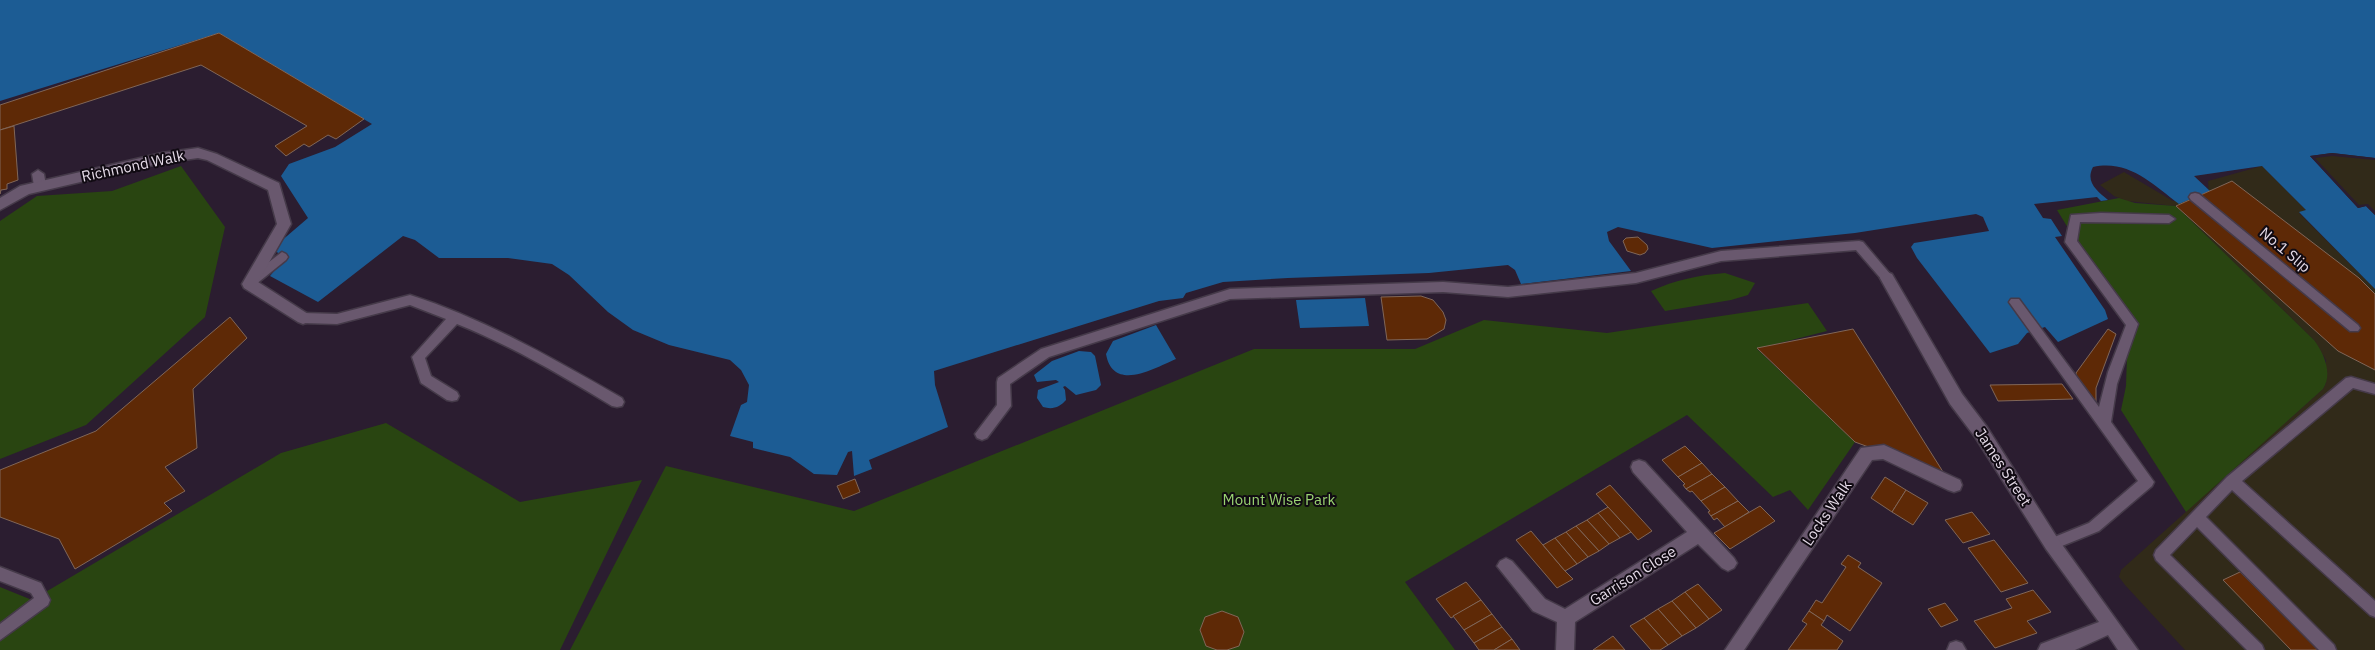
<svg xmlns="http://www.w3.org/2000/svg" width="2375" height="650" viewBox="0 0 2375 650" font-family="'IBM Plex Sans',sans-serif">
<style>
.industrial{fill:#312a19}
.green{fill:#294511}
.water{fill:#1c5c94}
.pier{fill:#2b1d30}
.building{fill:#5e2906;stroke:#806658}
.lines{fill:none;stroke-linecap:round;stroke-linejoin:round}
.lane-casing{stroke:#453a49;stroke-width:3}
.street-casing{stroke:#453a49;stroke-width:3}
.lane{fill:#69586e;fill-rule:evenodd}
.street{fill:#69586e;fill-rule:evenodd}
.labels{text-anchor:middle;stroke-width:4;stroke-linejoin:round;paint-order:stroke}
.street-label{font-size:15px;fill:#e4dae7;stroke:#100a12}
.park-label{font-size:15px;fill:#9ad372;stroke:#100a12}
</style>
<rect width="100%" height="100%" fill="#2b1d30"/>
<g class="industrial">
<path d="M2332,153L2375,158V215L2366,206L2358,208L2310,156Z"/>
<path d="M2262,166L2306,210L2299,213L2375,289V650H2185L2125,585L2119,577L2121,570L2323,389L2326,383V360L2314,340L2176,206L2127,201L2114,196L2100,185L2124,172L2173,201L2209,197L2208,181Z"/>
</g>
<g class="green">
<path d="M181,166L225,227L205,317L86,425L0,459V221L37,196L112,191Z"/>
<path d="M2119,198L2135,203L2176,206L2314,340C2324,353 2333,374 2323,389L2186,512L2121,410L2126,386L2128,326L2057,210Z"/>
<path d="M1725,273L1755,283L1748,295L1731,300L1665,311L1651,291C1675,280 1699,275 1725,273Z"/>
<path d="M1808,303L1827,331L1757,349L1855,442L1808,510L1790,490L1773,497L1687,415L1405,582L1455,650H570L666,466L854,511L1254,349H1415L1484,320L1607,333Z"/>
<path d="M386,423L520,502L642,480L560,650H0V587L32,600L281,453Z"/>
</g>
<g class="water">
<path d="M0,0H2375V158L2332,153L2310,156L2358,208L2366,206L2375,215V289L2299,212L2306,210L2262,166L2194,176L2210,191L2179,204C2153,184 2128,159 2093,167C2085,182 2097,191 2108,200L2101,201L2097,197L2034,204L2043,218L2051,219L2062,236L2055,237L2105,310L2108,319L2058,342L2045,327L2027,333L2018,344L1990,353L1917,258L1911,247L1914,243L1989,231L1983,217L1976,214L1855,233L1712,248L1618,227L1607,232L1609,241L1631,271L1521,284L1515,270L1508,265L1429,273L1288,278L1223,282L1186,293L1183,298L1159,301L934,371L935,385L948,427L869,460L872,469L854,476L852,451L848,452L837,475L814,474L790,457L753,448V442L730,436L741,405L747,402L749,385L741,370L730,360L669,345L633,330L608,312L569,275L552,264L508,258H439L415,240L403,236L318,302L270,276L284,259L273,248L308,218L281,176L289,164L335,147L372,124L219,33L0,101Z"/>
<path d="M1365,298L1369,326L1300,328L1296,300Z"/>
<path d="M1156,325L1176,359C1155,368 1113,393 1106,354L1113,341Z"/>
<path d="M1079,351L1091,352L1095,356L1101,385L1096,390L1076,395L1065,386L1063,387L1065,390L1066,400C1060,407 1053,410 1043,407L1037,398L1038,390L1059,382L1056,380L1037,382L1034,375L1052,361Z"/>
</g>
<path class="pier" d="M2332,153L2375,158V160L2332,156L2315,158L2359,205L2368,204L2375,211V215L2366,206L2358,208L2310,156Z"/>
<g class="building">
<path d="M219,33L364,119L336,139L328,135L309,147L304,144L286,156L275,146L307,126L201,65L0,130V105Z"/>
<path d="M14,126L18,180L7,184V189L1,190L0,194V130Z"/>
<path d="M2232,181L2359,278L2375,294V370L2338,351L2176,206Z"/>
<path d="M1638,237L1647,245L1648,249L1645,253L1640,255L1627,251L1623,241L1626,238Z"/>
<path d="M1421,296L1433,300L1443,312L1446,320L1444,329L1427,339L1387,340L1381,297Z"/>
<path d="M230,317L247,338L193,389L197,448L165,467L185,491L164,503L172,511L75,569L59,539L0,517V470L96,431Z"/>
<path d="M1853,329L1945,475L1855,442L1757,348Z"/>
<path d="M2108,329L2116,334L2096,388V406L2077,380L2076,373Z"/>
<path d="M2062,384L2073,399L1998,401L1990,385Z"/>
<path d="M1685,446L1702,463L1678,477L1662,460Z"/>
<path d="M1702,463L1712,474L1686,489L1683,485L1685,484L1678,477Z"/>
<path d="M1712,474L1725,487L1701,501L1692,491L1690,492L1686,489Z"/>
<path d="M1885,477L1906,490L1892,512L1871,498Z"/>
<path d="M855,479L860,492L843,499L837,486Z"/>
<path d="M1610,485L1652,531L1638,540L1631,532L1596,494Z"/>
<path d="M1725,487L1738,501L1711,516L1708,512L1710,511L1701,501Z"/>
<path d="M1906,490L1928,503L1913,525L1892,512Z"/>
<path d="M1738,501L1749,512L1725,527L1717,518L1714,520L1711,516Z"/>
<path d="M1760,506L1775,521L1730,549L1714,533Z"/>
<path d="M1608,507L1631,532L1620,538L1598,513Z"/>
<path d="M1972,512L1990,534L1963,543L1945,520Z"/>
<path d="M1598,513L1620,538L1609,544L1587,520Z"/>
<path d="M1587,520L1609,544L1599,551L1576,526Z"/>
<path d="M1576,526L1599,551L1588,557L1566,532Z"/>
<path d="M1531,531L1565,571L1573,579L1557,588L1516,540Z"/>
<path d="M1566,532L1588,557L1577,564L1555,538Z"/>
<path d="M1555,538L1577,564L1565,571L1543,545Z"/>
<path d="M1994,540L2028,583L2001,592L1968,548Z"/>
<path d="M1848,555L1861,563L1858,567L1882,583L1850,631L1827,615L1824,621L1809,611L1816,600L1822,603L1846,567L1841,564Z"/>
<path d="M2240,572L2318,650H2291L2223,580Z"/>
<path d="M1466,582L1481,600L1451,618L1436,599Z"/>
<path d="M1698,584L1722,610L1709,619L1685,592Z"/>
<path d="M2033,590L2051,612L2027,621L2037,633L1995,648L1974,621L2012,608L2006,599Z"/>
<path d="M1685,592L1709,619L1696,628L1672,601Z"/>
<path d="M1481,600L1492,614L1464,630L1453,616Z"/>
<path d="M1672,601L1696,628L1682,636L1658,609Z"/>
<path d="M1945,603L1958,620L1941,627L1928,609Z"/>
<path d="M1658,609L1682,636L1668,645L1644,618Z"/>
<path d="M1222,611L1238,617L1244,632L1239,646L1227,650H1217L1206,646L1200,630L1205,617Z"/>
<path d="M1809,611L1824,621L1821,625L1843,641L1837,650H1788L1807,624L1802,621Z"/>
<path d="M1492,614L1502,627L1474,643L1464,630Z"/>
<path d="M1644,618L1668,645L1660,650H1651L1630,626Z"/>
<path d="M1502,627L1512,639L1494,650H1479L1474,643Z"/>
<path d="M1613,636L1625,650H1593Z"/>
<path d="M1512,639L1520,650H1494Z"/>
</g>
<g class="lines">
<g class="lane-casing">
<g id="lane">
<path d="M38,170L44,174L46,186L40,190L34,186L32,174Z"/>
<path d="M2195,193L2199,194L2358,325L2360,328L2358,331H2350L2191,200L2189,197L2191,194Z"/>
<path d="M2101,213L2169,215L2175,219L2169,223L2080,222L2077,241L2138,324L2117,384L2111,422L2154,482L2152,486L2099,531L2052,550L2047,548L2045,544L2047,540L2089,523L2138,481L2009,302L2011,299H2019L2099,407L2108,372L2126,325L2065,242L2071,215Z"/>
<path d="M1859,241L1863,242L1891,275L1893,278L1891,281H1883L1856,250L1721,261L1636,283L1508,297L1443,292L1230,299L1049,357L1010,384L1011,406L987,438L982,440L977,438L975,434L997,405V382L998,378L1041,349L1230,289L1443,282L1508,287L1636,273L1721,251Z"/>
<path d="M282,252L286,254L288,257L286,260L255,285H247L245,282L247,279Z"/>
<path d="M410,295C485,319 554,359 622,398L624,402L622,406L617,407L612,406C562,376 512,346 457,324L425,358L431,376L457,392L459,396L457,400L452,401L447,400L421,383L412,357L446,319L410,305L337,324L303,323L299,321L297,318L299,315L303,313L337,314Z"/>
<path d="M2351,377L2375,384V394L2353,388L2242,481L2375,601V617L2370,615L2232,490L2206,517L2334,645L2336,650H2319L2197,527L2170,555L2262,645L2264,650H2247L2156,560L2154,555L2156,550L2227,477L2346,378Z"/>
<path d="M0,567L41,583L50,600L48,605L0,640V624L34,598L31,593L0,581Z"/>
</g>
</g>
<g class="street-casing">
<g id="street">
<path d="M198,148L217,154L279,183L291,224L258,282L308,314L310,318L308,322L303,324L298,322L244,288L242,284L277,224L268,190L207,160L198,158L162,163L29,194L0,210V198L20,186L162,153Z"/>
<path d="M1887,272L1892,274L1962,394L1987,427L2058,539L2138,650H2118L2108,635L2075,650H2038L2041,644L2099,622L2046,549L1975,437L1950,404L1880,278L1882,274Z"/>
<path d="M1884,445L1960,480L1962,485L1960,490L1954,492L1948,490L1883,459L1872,460L1744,650H1725L1861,448Z"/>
<path d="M1639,460L1645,462L1734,558L1737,563L1734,568L1728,571L1722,568L1698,544L1575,622L1574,650H1556L1557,622L1533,611L1497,566L1500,561L1506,558L1512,561L1545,599L1565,609L1687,532L1633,472L1631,467L1633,462Z"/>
<path d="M1956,641L1962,643L1966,650H1947L1950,643Z"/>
</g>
</g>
<use href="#lane" class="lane"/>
<use href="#street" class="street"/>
</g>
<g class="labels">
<g class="street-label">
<text transform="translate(133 166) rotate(-12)" y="5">Richmond Walk</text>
<text transform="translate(2285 250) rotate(40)" y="5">No.1 Slip</text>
<text transform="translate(2003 467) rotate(57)" y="5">James Street</text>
<text transform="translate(1827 513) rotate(-56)" y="5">Locks Walk</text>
<text transform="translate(1633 576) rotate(-32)" y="5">Garrison Close</text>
</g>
<g class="park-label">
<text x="1279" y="505">Mount Wise Park</text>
</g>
</g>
</svg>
